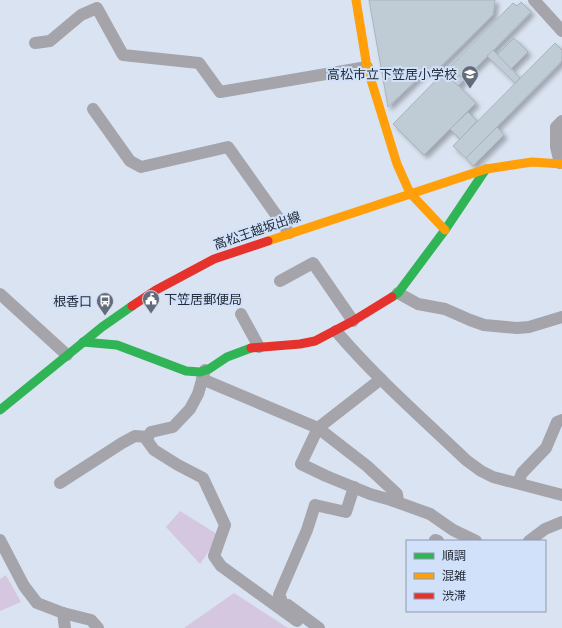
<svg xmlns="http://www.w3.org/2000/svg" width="562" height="628" viewBox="0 0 562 628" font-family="'Public Sans','Noto Sans JP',sans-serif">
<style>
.green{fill:#d6c7e1}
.building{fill:#c0ccd5;stroke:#a8b4bd;filter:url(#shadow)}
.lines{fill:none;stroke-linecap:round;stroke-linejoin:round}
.street{stroke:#a4a4aa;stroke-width:12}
.fast{stroke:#30b455;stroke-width:9}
.slow{stroke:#ff9f0a;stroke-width:9}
.jam{stroke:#e5322d;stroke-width:9}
.labels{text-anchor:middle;stroke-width:4;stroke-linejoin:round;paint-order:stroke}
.poi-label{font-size:13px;fill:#242c38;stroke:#d1e1fa;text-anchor:end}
.street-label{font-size:13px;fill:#242c38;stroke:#d1e1fa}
</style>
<defs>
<filter id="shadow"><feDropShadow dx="3.5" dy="3.5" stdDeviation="2" flood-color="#0004"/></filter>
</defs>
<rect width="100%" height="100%" fill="#dae3f1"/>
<g class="green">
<path d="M180,511L217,534L211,548L200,564L166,527Z"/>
<path d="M6,575L21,602L0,611V579Z"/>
<path d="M234,593L288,628H184Z"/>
</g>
<g class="building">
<path d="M369,0H495L493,15L438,69L426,71L388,107Z"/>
<path d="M521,2L531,12L464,80L451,66L513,3L517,6Z"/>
<path d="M514,38L528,52L511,69L497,55Z"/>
<path d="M555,43L562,50V61L466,158L453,146Z"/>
<path d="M493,50L520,78L515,83L487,56Z"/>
<path d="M444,72L476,103L424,155L393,124Z"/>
<path d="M459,75L464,80L458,86L453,81Z"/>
<path d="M468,112L477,121L460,139L450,129Z"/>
<path d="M497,127L504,135L473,166L466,158Z"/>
</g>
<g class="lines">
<g class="street">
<path d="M534,0L562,31"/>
<path d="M35,43L50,41L81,15L97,8L123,55L199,63L220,92L367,67"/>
<path d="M93,109L130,161L141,167L228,147L289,233"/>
<path d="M560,163L556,147V127L562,121"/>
<path d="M280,281L313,263L353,321"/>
<path d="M398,293L418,304L445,309L470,320L484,325L517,328L529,327L562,317"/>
<path d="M0,294L67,355"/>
<path d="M241,314L259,347"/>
<path d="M336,331C375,377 422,418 466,460L481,471L493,477L562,495"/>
<path d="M205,370L198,394L190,409L173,427L151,432L146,439L154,450L178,465L203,478L225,525L214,556L221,566L297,621"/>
<path d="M202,379L318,428L367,466L397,494L398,502"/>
<path d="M381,379L318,428L301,464L326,476L370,494L391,500L430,514L453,530L476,541"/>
<path d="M60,483L122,443L135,436L148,437"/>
<path d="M518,483L522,473L546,448L557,422L562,420"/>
<path d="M0,540L24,586L37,603L63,613L65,628"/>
<path d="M435,540L438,541"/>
<path d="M529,541L545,529L562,522"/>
<path d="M288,605L319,628"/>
<path d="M278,607L281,599L279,595L307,530L315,505L346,512L354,487"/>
<path d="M63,613L91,620L98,628"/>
</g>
<g class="fast">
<path d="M392,297L398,293L445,230L486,169"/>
<path d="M83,342L117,345L186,371L200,372L209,369L227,357L251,348"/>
<path d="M0,410L102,327L132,306"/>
</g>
<g class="slow">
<path d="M356,0L367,67L397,164L410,193L445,230"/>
<path d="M268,241L486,169L532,162L562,164"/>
</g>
<g class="jam">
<path d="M132,306L156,290L214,259L268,241"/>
<path d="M251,348L300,344L315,341L353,321L392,297"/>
</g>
</g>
<defs>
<g id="school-pin" transform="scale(0.9)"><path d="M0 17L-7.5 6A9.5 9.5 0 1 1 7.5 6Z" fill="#646c79" stroke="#d1e1fa"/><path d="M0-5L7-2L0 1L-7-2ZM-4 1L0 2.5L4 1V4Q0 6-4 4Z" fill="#fff"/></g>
<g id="civic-pin" transform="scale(0.9)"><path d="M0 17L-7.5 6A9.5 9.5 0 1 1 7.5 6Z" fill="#646c79" stroke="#d1e1fa"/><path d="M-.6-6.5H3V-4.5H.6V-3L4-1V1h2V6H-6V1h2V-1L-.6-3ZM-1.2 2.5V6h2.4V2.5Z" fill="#fff"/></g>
<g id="bus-pin" transform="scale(0.9)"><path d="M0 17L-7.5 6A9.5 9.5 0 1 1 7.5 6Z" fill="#646c79" stroke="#d1e1fa"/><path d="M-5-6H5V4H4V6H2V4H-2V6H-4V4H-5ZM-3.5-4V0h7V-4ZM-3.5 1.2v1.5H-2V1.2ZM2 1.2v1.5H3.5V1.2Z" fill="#fff"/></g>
</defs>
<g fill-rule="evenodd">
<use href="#school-pin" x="470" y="74"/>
<use href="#civic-pin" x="151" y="299"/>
<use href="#bus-pin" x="105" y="301"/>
</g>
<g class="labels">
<g class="poi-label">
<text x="457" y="79">高松市立下笠居小学校</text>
<text x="164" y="304" text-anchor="start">下笠居郵便局</text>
<text x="92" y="306">根香口</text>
</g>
<g class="street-label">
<text transform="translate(257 230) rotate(-19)" y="5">高松王越坂出線</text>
</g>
</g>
<rect x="406" y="540" width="140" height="72" fill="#d1e1fa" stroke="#8c99ac"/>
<rect x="414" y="553" width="20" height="6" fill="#30b455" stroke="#8c99ac"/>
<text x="442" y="560" font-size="12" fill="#242c38">順調</text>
<rect x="414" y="573" width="20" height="6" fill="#ff9f0a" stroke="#8c99ac"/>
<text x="442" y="580" font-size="12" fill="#242c38">混雑</text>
<rect x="414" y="593" width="20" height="6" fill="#e5322d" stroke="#8c99ac"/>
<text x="442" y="600" font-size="12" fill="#242c38">渋滞</text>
</svg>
